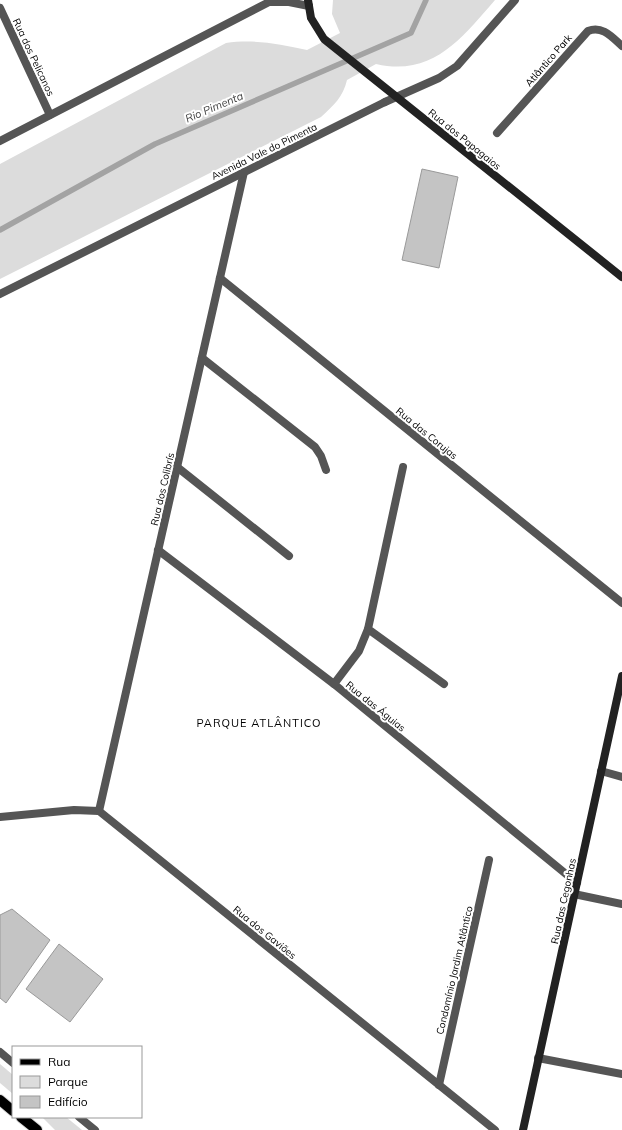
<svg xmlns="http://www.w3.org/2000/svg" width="622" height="1130" viewBox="0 0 622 1130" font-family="Mulish,sans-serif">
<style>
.green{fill:#dcdcdc}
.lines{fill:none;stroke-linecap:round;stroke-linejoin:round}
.stream{stroke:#a3a3a3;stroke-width:5.5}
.building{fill:#c4c4c4;stroke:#999}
.primary-casing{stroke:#dbdbdb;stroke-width:12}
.minor{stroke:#555;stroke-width:8}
.tertiary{stroke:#555;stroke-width:8}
.secondary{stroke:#222;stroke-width:8}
.primary{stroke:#000;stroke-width:10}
.labels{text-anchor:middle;stroke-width:4;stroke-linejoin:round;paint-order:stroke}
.street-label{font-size:10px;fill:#000;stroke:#fff}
.water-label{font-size:11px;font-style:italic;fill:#444;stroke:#fff}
.neighbourhood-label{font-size:11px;letter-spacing:1px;fill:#000;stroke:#fff}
</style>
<rect width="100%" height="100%" fill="#fff"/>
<g class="green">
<path d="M333,0H495C462,38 433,77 376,64L347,80C343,97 334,105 321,117L0,279V164L226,43C254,39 280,44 307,50L340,33L332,14Z"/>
<path d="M0,1064L13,1075V1094L0,1083Z"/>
<path d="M42,1117H66L82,1130H55Z"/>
</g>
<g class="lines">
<path class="stream" d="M0,230L155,144L411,33L426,0"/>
</g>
<g class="building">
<path d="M422,169L458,177L439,268L402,260Z"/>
<path d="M12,909L50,940L6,1003L0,998V915Z"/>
<path d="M59,944L103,979L70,1022L26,989Z"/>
</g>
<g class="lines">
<g class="primary-casing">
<g id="primary">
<path d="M0,1100L13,1111"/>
<path d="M21,1117L37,1130"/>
</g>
</g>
<g class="minor">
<path d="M0,8L50,115"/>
<path d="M385,102L439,78L457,66L515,0"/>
<path d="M497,133L588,31C602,25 612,37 622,46"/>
<path d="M220,278L622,603"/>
<path d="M202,358L315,447L321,456L326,470"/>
<path d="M177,467L289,556"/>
<path d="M403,467L368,629L444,684"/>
<path d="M158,550L334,684L577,883"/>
<path d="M334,684L359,651L368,629"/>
<path d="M99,811L244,172"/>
<path d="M0,817L74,810L99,811L495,1130"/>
<path d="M574,894L622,904"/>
<path d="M538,1058L622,1074"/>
<path d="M439,1085L489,860"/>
</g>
<g class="tertiary">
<path d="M269,2H289L309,6"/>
<path d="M0,141L273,0"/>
<path d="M0,294L385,102"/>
<path d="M601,771L622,777"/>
<path d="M0,1052L13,1063"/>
<path d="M79,1117L95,1130"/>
</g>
<g class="secondary">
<path d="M308,0L311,18L324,39L622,277"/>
<path d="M523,1130L622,676"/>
</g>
<use href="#primary" class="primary"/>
</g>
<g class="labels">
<g class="street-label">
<text transform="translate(34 57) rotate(65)" y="4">Rua dos Pelicanos</text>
<text transform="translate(548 60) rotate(-49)" y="4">Atlântico Park</text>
<text transform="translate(465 139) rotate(39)" y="4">Rua dos Papagaios</text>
<text transform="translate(264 151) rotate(-26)" y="4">Avenida Vale do Pimenta</text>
<text transform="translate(427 433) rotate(39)" y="4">Rua das Corujas</text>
<text transform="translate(162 489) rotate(-77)" y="4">Rua dos Colibrís</text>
<text transform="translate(376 706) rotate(39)" y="4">Rua das Águias</text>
<text transform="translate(563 901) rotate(-78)" y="4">Rua das Cegonhas</text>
<text transform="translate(265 932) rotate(39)" y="4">Rua dos Gaviões</text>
<text transform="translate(454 970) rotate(-77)" y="4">Condomínio Jardim Atlântico</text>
</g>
<g class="water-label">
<text transform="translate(214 107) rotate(-23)" y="4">Rio Pimenta</text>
</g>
<g class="neighbourhood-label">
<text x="259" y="727">PARQUE ATLÂNTICO</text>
</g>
</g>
<rect x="12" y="1046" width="130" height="72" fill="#ffffff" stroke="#999999"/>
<rect x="20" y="1059" width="20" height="6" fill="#000000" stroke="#999999"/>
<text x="48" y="1066" font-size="12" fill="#000000">Rua</text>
<rect x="20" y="1076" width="20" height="12" fill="#dcdcdc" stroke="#999999"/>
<text x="48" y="1086" font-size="12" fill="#000000">Parque</text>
<rect x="20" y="1096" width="20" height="12" fill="#c4c4c4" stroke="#999999"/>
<text x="48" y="1106" font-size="12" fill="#000000">Edifício</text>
</svg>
